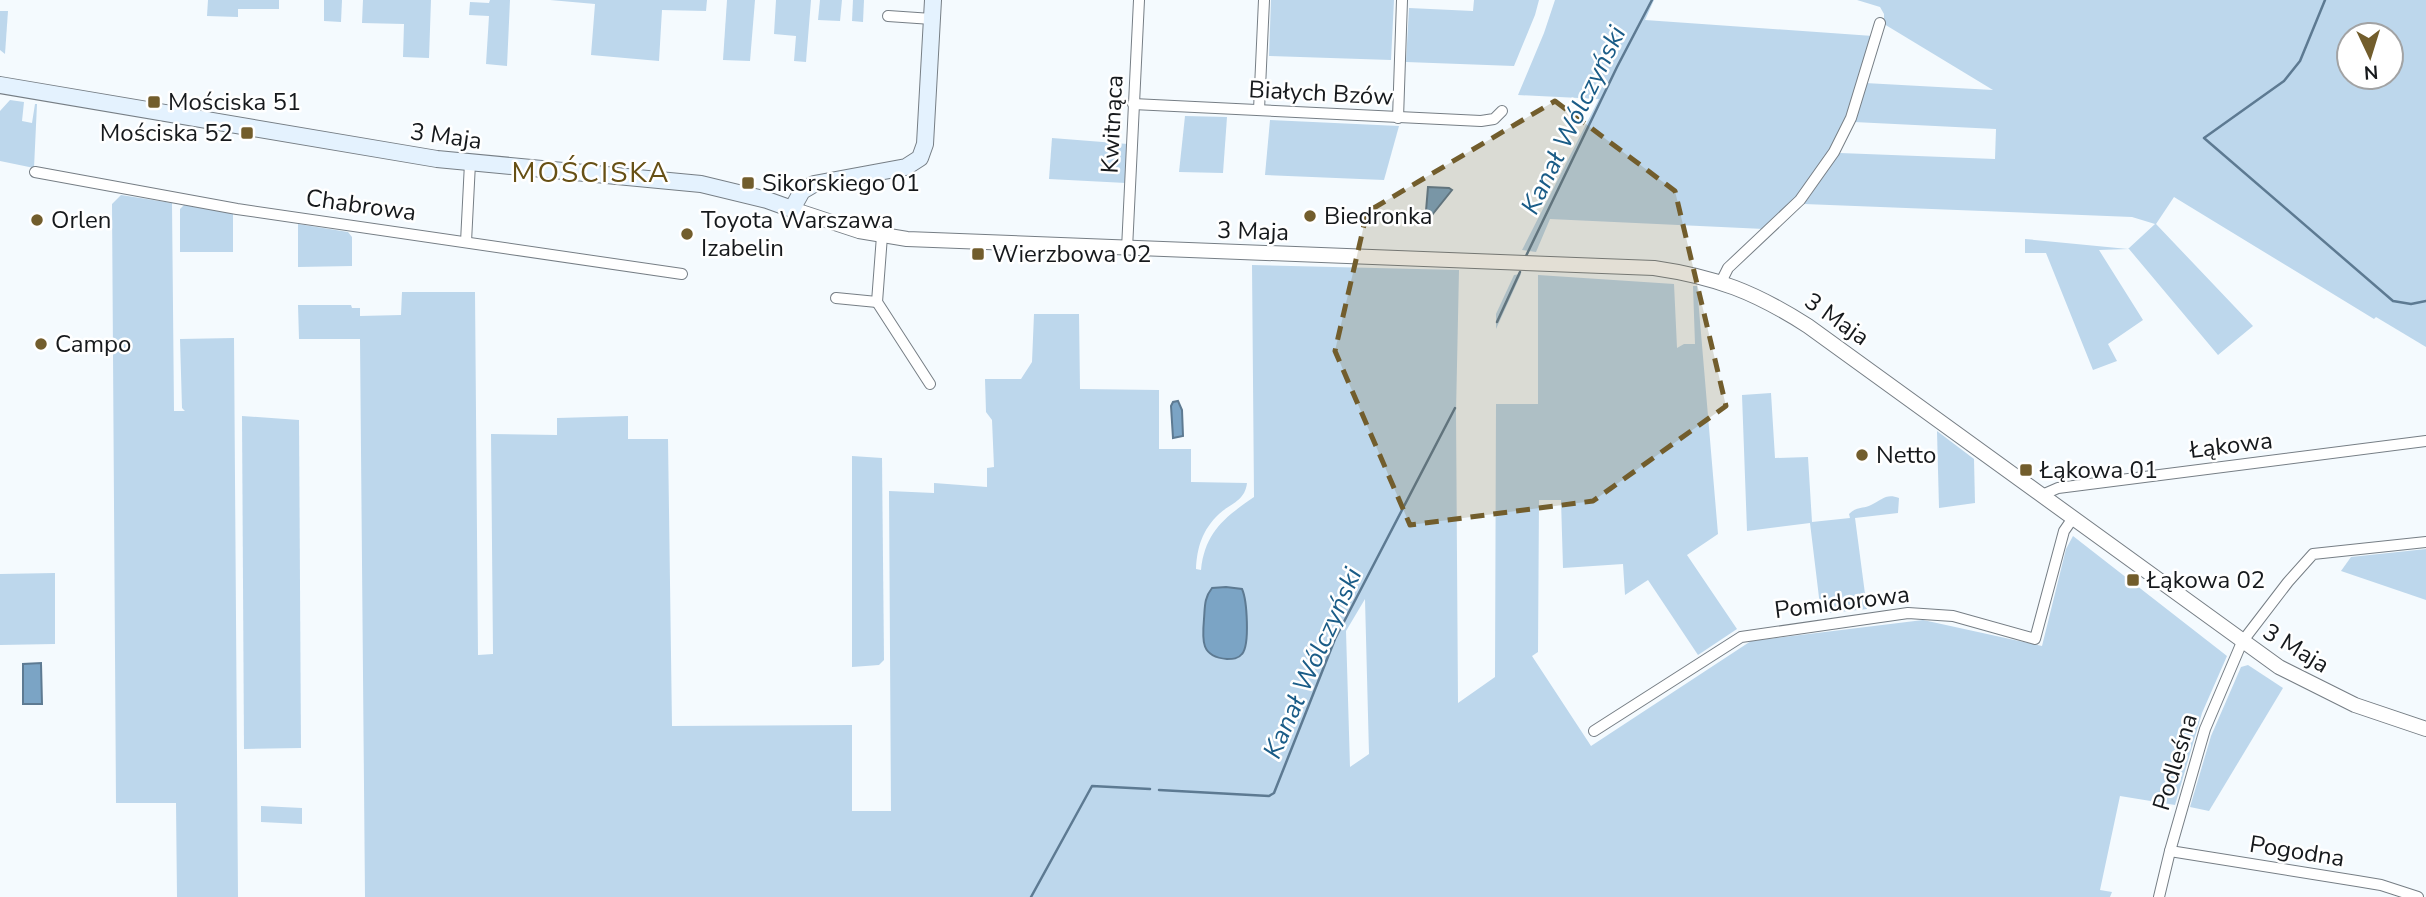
<svg xmlns="http://www.w3.org/2000/svg" width="2426" height="897" viewBox="0 0 2426 897" font-family="'Nunito Sans',sans-serif">
<style>
.green{fill:#bdd7ec;fill-rule:evenodd}
.water{fill:#7ba4c5;stroke:#5d7a92;stroke-width:2}
.lines{fill:none;stroke-linecap:round;stroke-linejoin:round}
.stream{stroke:#5d7a92;stroke-width:2.5}
.minor-casing{stroke:#767e85;stroke-width:12}
.tertiary-casing{stroke:#767e85;stroke-width:16}
.secondary-casing{stroke:#767e85;stroke-width:18}
.minor{stroke:#fff;stroke-width:10}
.tertiary{stroke:#fff;stroke-width:14}
.secondary{stroke:#e4f2fe;stroke-width:16}
.marked{fill:#725d2c;fill-opacity:0.2;stroke:#725d2c;stroke-width:5;stroke-dasharray:14 9;stroke-linejoin:round}
.poi-dot{fill:#725d2c;stroke:#fff;stroke-width:2.5}
.labels{text-anchor:middle;stroke-width:5;stroke-linejoin:round;paint-order:stroke}
.street-label{font-size:24px;fill:#16191c;stroke:#fff}
.poi-label{font-size:24px;fill:#16191c;stroke:#fff;text-anchor:start}
.water-label{font-size:26px;font-style:italic;fill:#1a5c87;stroke:#fff}
.quarter-label{font-size:28px;letter-spacing:2px;fill:#675015;stroke:#fff}
</style>
<rect width="100%" height="100%" fill="#f4fafe"/>
<g class="green">
<path d="M208,0H279V9H238V17L207,16Z"/>
<path d="M324,0H342L341,22L324,21Z"/>
<path d="M363,0H431L429,58L403,57L404,24L362,23Z"/>
<path d="M490,0H510L507,66L486,64L489,16L469,15L470,2L489,3Z"/>
<path d="M550,0H707L706,11L662,10L659,61L591,55L595,4Z"/>
<path d="M727,0H755L750,61L723,60Z"/>
<path d="M776,0H811L806,62L794,61L796,36L774,34Z"/>
<path d="M820,0H842L840,21L818,20Z"/>
<path d="M853,0H864L863,22L852,21Z"/>
<path d="M1271,0H1394L1391,60L1269,56Z"/>
<path d="M1474,0H1539L1535,15L1514,66L1406,62L1409,8L1473,11Z"/>
<path d="M1555,0H1654L1645,20L1873,36L1847,122L1813,180L1764,229L1550,219L1536,252L1522,250L1599,99L1518,95L1544,33Z"/>
<path d="M1857,0H2426V347L2376,317L2374,319L2174,197L2156,224L2253,326L2218,355L2129,249L2099,250L2143,320L2108,344L2117,361L2093,370L2046,253H2025V239L2128,249L2155,224L2132,217L1804,204L1840,153L1995,159L1996,129L1854,122L1865,83L1993,90L1884,24V14L1880,7ZM2349,35H2391V77H2349Z"/>
<path d="M0,11H8L5,54L0,50Z"/>
<path d="M10,100L24,102L22,121L32,123L35,104H37L34,168L0,161V111Z"/>
<path d="M1185,116L1227,117L1223,173L1179,172Z"/>
<path d="M1270,120L1399,126L1384,180L1265,175Z"/>
<path d="M1052,138L1128,144L1126,183L1049,179Z"/>
<path d="M121,195L172,203L174,411H185L182,408L180,339L234,338L238,897H177L176,803H116L112,204Z"/>
<path d="M184,205L233,213V252H180V209Z"/>
<path d="M298,224L348,232L352,237V266L298,267Z"/>
<path d="M1252,265L1459,270L1456,412L1458,703L1495,677L1496,404H1538V275L1674,284L1677,348L1684,344H1695L1693,286H1697L1718,534L1687,555L1737,629L1698,655L1648,580L1625,595L1623,564L1563,568L1561,500H1539L1538,652L1532,656L1591,746L1751,641L1923,620L2042,646L2066,549L2073,536L2227,656L2202,713L2175,805L2120,796L2100,890L2112,892L2110,897H365L360,339H299L298,305H351L352,308H360V316L401,315L402,292H475L478,655L493,654L491,434L557,435V418L628,416V439H668L672,726L852,725V811H891L889,491L934,493V483L987,487V468L994,467L992,420L986,412L985,379H1021L1032,362L1034,314H1079L1080,389L1159,390V449H1191V482L1247,483C1245,501 1231,503 1219,514C1202,530 1197,548 1196,569L1201,570C1205,532 1225,517 1254,497ZM1365,599L1369,754L1350,767L1346,631Z"/>
<path d="M1521,274L1496,329V314L1514,275Z"/>
<path d="M1771,393L1775,458L1808,457L1812,522L1850,518L1849,514C1857,506 1863,509 1871,505C1882,500 1886,493 1899,498L1898,513L1855,518L1867,609L1821,614L1810,523L1747,531L1742,395Z"/>
<path d="M242,416L299,420L301,748L244,749Z"/>
<path d="M1937,431L1974,459L1975,503L1939,508Z"/>
<path d="M852,456L882,458L884,660L879,665L852,667Z"/>
<path d="M2426,549V600L2341,571L2351,557Z"/>
<path d="M55,573V644L0,645V574Z"/>
<path d="M2248,665L2283,688L2209,811L2190,807L2211,736L2241,667Z"/>
<path d="M261,806L302,808V824L261,822Z"/>
</g>
<g class="water">
<path d="M1428,187L1449,188L1452,190L1432,215L1426,211Z"/>
<path d="M1178,401L1182,410L1183,436L1173,438L1171,406L1173,402Z"/>
<path d="M1226,587L1242,589C1247,600 1250,645 1242,654C1238,659 1233,659 1227,659C1201,657 1202,641 1204,619C1205,607 1204,598 1212,588Z"/>
<path d="M41,663L42,704H23V664Z"/>
</g>
<g class="lines">
<g class="stream">
<path d="M2325,0L2300,61L2284,81L2204,138L2393,301L2411,304L2426,301"/>
<path d="M1526,256L1617,67L1652,0"/>
<path d="M1497,322L1520,272"/>
<path d="M1159,790L1269,796L1274,793L1335,639L1455,408"/>
<path d="M1031,897L1092,786L1150,789"/>
</g>
<g class="minor-casing">
<g id="minor">
<path d="M888,16L932,19"/>
<path d="M1133,104L1481,121L1494,119L1502,111"/>
<path d="M1259,110L1264,0"/>
<path d="M1398,118L1402,0"/>
<path d="M35,172L237,209L682,274"/>
<path d="M882,236L877,302L930,384"/>
<path d="M466,242L470,163"/>
<path d="M1127,249L1139,0"/>
<path d="M1721,282L1728,268L1800,200L1834,152L1851,118L1880,23"/>
<path d="M836,298L877,302"/>
<path d="M2042,495L2058,488L2426,441"/>
<path d="M1594,731L1741,637L1908,613L1953,616L2035,639L2064,531L2073,518"/>
<path d="M2170,851L2357,881L2381,885L2418,897"/>
<path d="M2159,897L2170,851L2205,729L2242,642L2288,582L2313,554L2426,542"/>
</g>
</g>
<g class="tertiary-casing">
<path id="tertiary" d="M792,209L859,231L907,239L1654,268C1716,277 1755,292 1808,326L2279,667L2355,705L2426,729"/>
</g>
<g class="secondary-casing">
<path id="secondary" d="M0,85L437,159L701,184L767,200L792,209L802,191L814,184L906,167L920,158L925,144L933,0"/>
</g>
<use href="#minor" class="minor"/>
<use href="#tertiary" class="tertiary"/>
<use href="#secondary" class="secondary"/>
</g>
<path class="marked" d="M1555,101L1675,191L1726,406L1593,501L1410,525L1335,351L1367,212Z"/>
<g class="poi-dot">
<rect x="147" y="95" width="14" height="14" rx="3.5"/>
<rect x="240" y="126" width="14" height="14" rx="3.5"/>
<rect x="741" y="176" width="14" height="14" rx="3.5"/>
<circle cx="1310" cy="216" r="7"/>
<circle cx="37" cy="220" r="7"/>
<circle cx="687" cy="234" r="7"/>
<rect x="971" y="247" width="14" height="14" rx="3.5"/>
<circle cx="41" cy="344" r="7"/>
<circle cx="1862" cy="455" r="7"/>
<rect x="2019" y="463" width="14" height="14" rx="3.5"/>
<rect x="2126" y="573" width="14" height="14" rx="3.5"/>
</g>
<g class="labels">
<g class="street-label">
<text transform="translate(1321 93) rotate(3)" y="8">Białych Bzów</text>
<text transform="translate(1112 124) rotate(-87)" y="8">Kwitnąca</text>
<text transform="translate(446 136) rotate(8)" y="8">3 Maja</text>
<text transform="translate(361 205) rotate(8)" y="8">Chabrowa</text>
<text transform="translate(1253 231) rotate(2)" y="8">3 Maja</text>
<text transform="translate(1837 319) rotate(35)" y="8">3 Maja</text>
<text transform="translate(2231 445) rotate(-7)" y="8">Łąkowa</text>
<text transform="translate(1842 602) rotate(-7)" y="8">Pomidorowa</text>
<text transform="translate(2296 648) rotate(31)" y="8">3 Maja</text>
<text transform="translate(2175 762) rotate(-73)" y="8">Podleśna</text>
<text transform="translate(2297 851) rotate(9)" y="8">Pogodna</text>
</g>
<g class="poi-label">
<text x="168" y="110">Mościska 51</text>
<text x="233" y="141" text-anchor="end">Mościska 52</text>
<text x="762" y="191">Sikorskiego 01</text>
<text x="1324" y="224">Biedronka</text>
<text x="51" y="228">Orlen</text>
<text x="701" y="228">Toyota Warszawa<tspan x="701" dy="28">Izabelin</tspan></text>
<text x="992" y="262">Wierzbowa 02</text>
<text x="55" y="352">Campo</text>
<text x="1876" y="463">Netto</text>
<text x="2040" y="478">Łąkowa 01</text>
<text x="2147" y="588">Łąkowa 02</text>
</g>
<g class="water-label">
<text transform="translate(1573 120) rotate(-64)" y="9">Kanał Wólczyński</text>
<text transform="translate(1312 663) rotate(-66)" y="9">Kanał Wólczyński</text>
</g>
<g class="quarter-label">
<text x="591" y="182">MOŚCISKA</text>
</g>
</g>
<g transform="translate(2370 56) rotate(176)"><circle r="33" fill="#ffffff" stroke="#a2a3a4" stroke-width="2"/>
<path d="M0-5L12 26L0 18L-12 26Z" fill="#725d2c"/>
<text y="-10" font-size="19" font-weight="bold" text-anchor="middle" fill="#16191c">N</text>
</g>
</svg>
